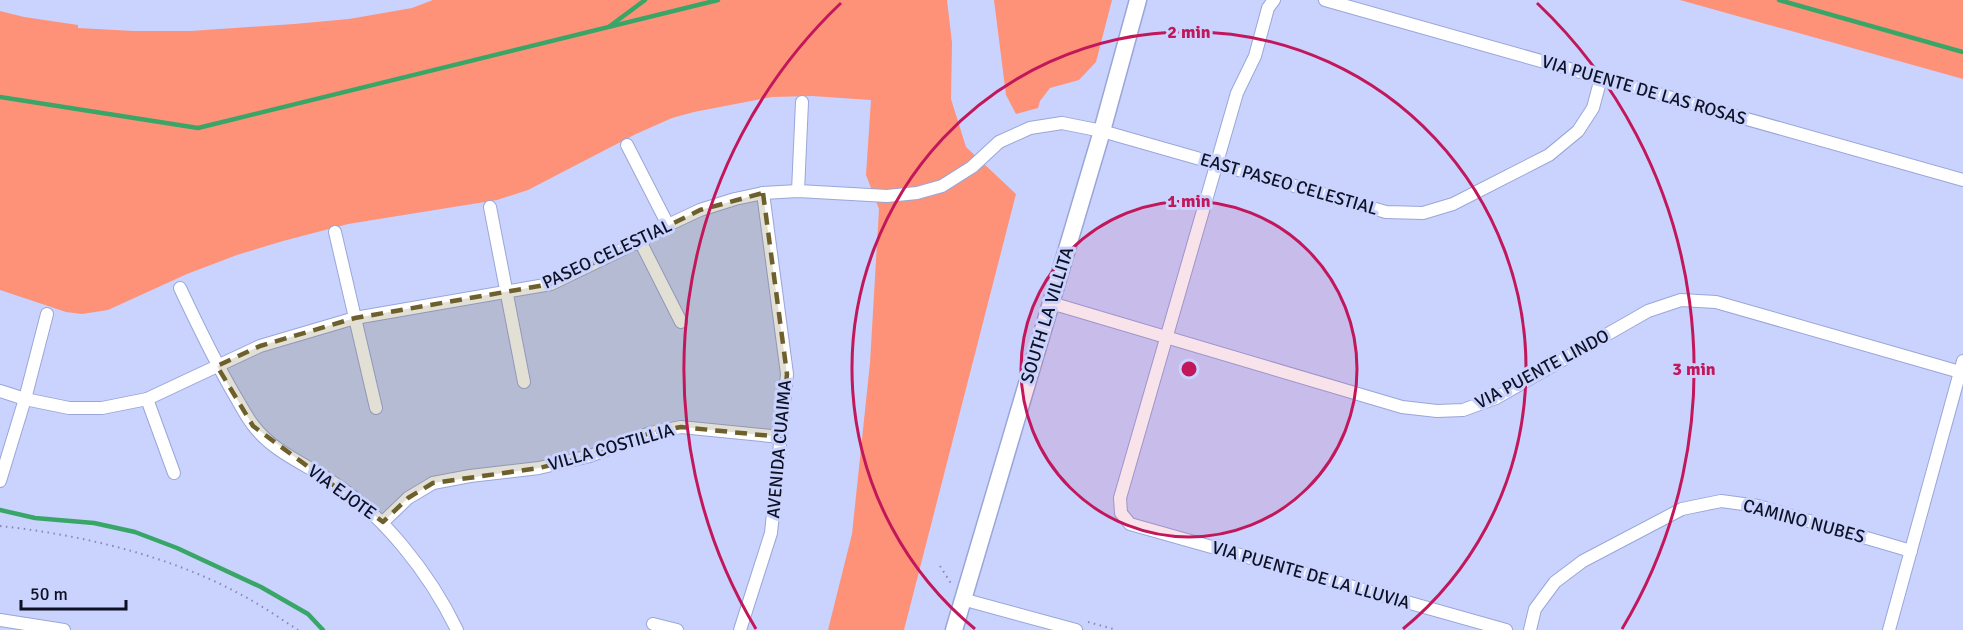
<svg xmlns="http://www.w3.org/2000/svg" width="1963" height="630" viewBox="0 0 1963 630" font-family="Signika,sans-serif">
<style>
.grass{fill:#fd9278}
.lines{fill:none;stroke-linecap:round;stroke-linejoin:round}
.stream{stroke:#39a668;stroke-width:4.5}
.street-casing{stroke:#9aa6d9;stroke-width:14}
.secondary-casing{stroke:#9aa6d9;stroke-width:19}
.path{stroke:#838aac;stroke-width:2;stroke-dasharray:1.5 4.5;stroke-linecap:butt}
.street{stroke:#fff;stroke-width:12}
.secondary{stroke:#fff;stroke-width:16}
.marked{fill:#6e602d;fill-opacity:0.2;stroke:#6e602d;stroke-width:4.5;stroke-dasharray:12 8;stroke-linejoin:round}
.ring{fill:none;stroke:#c2185b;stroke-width:3}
.labels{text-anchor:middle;stroke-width:6;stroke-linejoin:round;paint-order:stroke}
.street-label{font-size:18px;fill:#0d1123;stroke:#c9d3fe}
.centre{fill:#c2185b;stroke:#c9d3fe;stroke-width:3}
.ring-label{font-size:18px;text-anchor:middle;font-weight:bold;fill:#c2185b;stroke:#c9d3fe;stroke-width:6;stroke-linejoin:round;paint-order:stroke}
</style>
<rect width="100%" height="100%" fill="#c9d3fe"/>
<g class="grass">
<path d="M433,0H947L952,43L951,99L966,147L1016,194L904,630H828L852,534L870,363L879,209L866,175L871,100L812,96L772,97L694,112L672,118L636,134L528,190L497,200L348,224L283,241L237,255L187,274L108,310L82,314L66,312L0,290V11L24,17L78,25V28L134,31H191L294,24L349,19L412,8Z"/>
<path d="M994,0H1112L1096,62L1079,80L1050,88L1040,101L1038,108L1016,114L1006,95Z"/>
<path d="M1680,0H1963V79Z"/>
</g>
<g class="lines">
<g class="stream">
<path d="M1779,0L1963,52"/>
<path d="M610,26L645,0"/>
<path d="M0,97L198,128L718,0"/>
<path d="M0,510L35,518L94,523L135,532L177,548L261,587L308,614L323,630"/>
</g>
<g class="street-casing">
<g id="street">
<path d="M1274,0L1268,8L1255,56L1237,93L1120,498L1121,513L1130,524L1506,630"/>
<path d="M1325,0L1963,180"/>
<path d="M627,145L668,225"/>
<path d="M798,191L802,102"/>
<path d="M490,207L524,382"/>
<path d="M335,232L376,408"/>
<path d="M640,241L681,322"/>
<path d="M180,288C197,324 214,360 234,394C240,404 246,416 253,425C272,451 305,464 331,481C383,514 430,574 457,630"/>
<path d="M1051,303L1402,407L1437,411L1463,410L1496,398L1648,311L1681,300L1716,302L1960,372"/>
<path d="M0,391L25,399L69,408H102L147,399L260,346L355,318L551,284L640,241L668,225L700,210L735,199L763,193L798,191L887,196L917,193L942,186L972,167L999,142L1030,128L1062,123L1102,131L1386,212L1423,213L1453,204L1549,155L1578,131L1593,108L1601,78"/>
<path d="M147,399L174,473"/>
<path d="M0,481L25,399L47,314"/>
<path d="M383,522L408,498L433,483L470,476L539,468L590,456L650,433L681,427L781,437"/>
<path d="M962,599L1076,630"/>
<path d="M0,620L64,630"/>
<path d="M653,624L677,630"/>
<path d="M740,630L771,533L787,374L763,193"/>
<path d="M1530,630L1535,609L1555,582L1583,561L1682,509L1721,501L1758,506L1911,551"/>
<path d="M1889,630L1963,361"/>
</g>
</g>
<g class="secondary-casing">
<path id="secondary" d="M954,630L1102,131L1138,0"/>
</g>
<g class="path">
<path d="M0,526C77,534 167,555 236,592C258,603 278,617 298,630"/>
<path d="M940,566L952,585"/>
<path d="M1088,622L1117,630"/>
</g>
<use href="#street" class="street"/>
<use href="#secondary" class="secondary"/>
</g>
<path class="marked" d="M763,193L787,374L781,437L681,427L650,433L590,456L539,468L433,483L408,498L383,522L253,426L217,366L260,346L355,318L551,284L700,210Z"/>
<circle cx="1189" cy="369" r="168" fill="#c2185b" fill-opacity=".12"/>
<g class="ring">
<circle cx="1189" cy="369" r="168"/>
<path d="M975 629A337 337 0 1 1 1403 629"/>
<path d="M756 629A505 505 0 0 1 841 3M1537 3A505 505 0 0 1 1622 629"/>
</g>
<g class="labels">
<g class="street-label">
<text transform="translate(1644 90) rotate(16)" y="6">VIA PUENTE DE LAS ROSAS</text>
<text transform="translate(1289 184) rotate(16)" y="6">EAST PASEO CELESTIAL</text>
<text transform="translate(607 254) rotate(-25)" y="6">PASEO CELESTIAL</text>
<text transform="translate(1047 315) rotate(-73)" y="6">SOUTH LA VILLITA</text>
<text transform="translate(1542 369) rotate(-28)" y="6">VIA PUENTE LINDO</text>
<text transform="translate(611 447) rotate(-16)" y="6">VILLA COSTILLIA</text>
<text transform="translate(779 449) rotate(-85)" y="6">AVENIDA CUAIMA</text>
<text transform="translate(342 492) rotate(36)" y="6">VIA EJOTE</text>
<text transform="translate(1804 521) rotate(15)" y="6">CAMINO NUBES</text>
<text transform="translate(1311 575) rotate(16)" y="6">VIA PUENTE DE LA LLUVIA</text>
</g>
</g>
<circle cx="1189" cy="369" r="9" class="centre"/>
<g class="ring-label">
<text x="1189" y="38">2 min</text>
<text x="1189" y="207">1 min</text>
<text x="1694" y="375">3 min</text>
</g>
<path d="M21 600v9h105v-9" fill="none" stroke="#0d1123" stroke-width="3"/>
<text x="30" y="600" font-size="18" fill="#0d1123" stroke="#c9d3fe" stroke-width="4.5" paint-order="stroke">50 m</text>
</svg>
